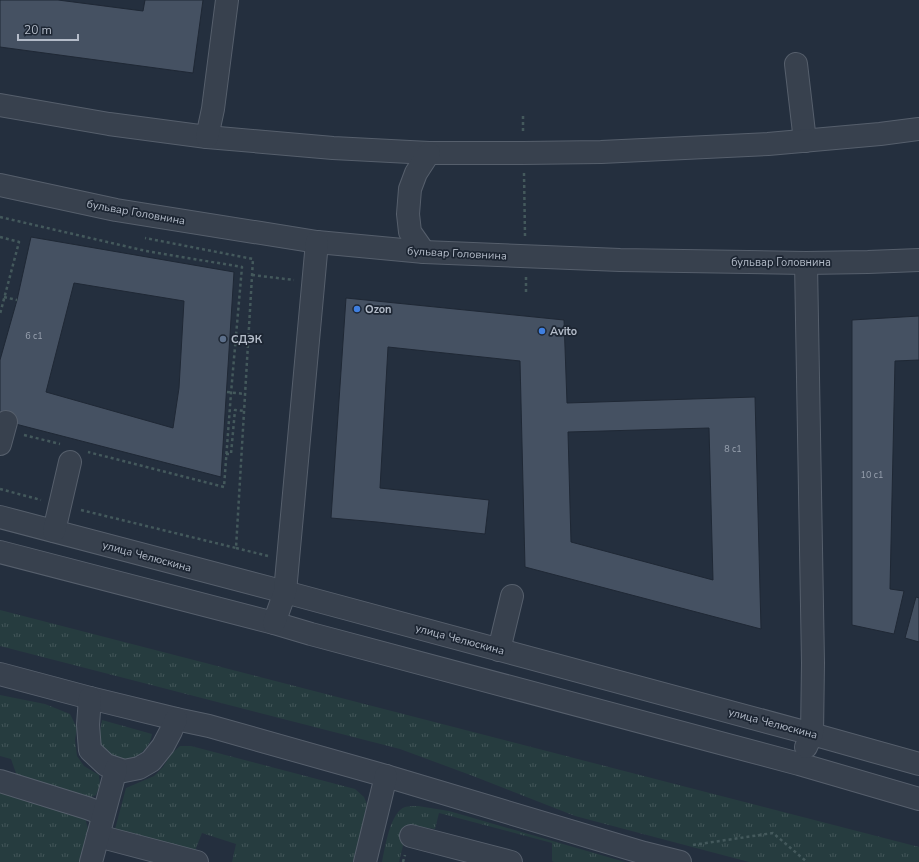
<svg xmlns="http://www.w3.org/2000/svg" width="919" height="862" viewBox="0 0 919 862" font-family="'Nunito Sans',sans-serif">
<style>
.grass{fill:url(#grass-tufts)}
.building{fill:#455162;stroke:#1f2835;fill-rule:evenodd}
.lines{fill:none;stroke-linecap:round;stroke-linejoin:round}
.minor-casing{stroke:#565f6c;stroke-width:24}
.path{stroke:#44595c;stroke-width:2.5;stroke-dasharray:3 3;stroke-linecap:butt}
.minor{stroke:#38414e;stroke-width:22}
.shop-dot{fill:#3f7fe0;stroke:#1d2633;stroke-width:1.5}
.service-dot{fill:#5c6f8a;stroke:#1d2633;stroke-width:1.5}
.labels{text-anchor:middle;stroke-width:3.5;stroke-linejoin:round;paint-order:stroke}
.number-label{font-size:9px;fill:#98a1af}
.street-label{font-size:11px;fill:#b4bcc9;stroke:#1d2633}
.poi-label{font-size:11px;font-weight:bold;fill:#b4bcc9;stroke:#1d2633;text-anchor:start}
</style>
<defs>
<pattern id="grass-tufts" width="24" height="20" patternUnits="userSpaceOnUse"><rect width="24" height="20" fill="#263c3f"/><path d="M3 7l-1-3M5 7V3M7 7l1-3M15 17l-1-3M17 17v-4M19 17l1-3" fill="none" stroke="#435659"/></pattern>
</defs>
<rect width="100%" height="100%" fill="#242f3e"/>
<g class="grass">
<path d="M0,610L919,847V862H749L575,816L473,776L400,749L0,646Z"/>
<path d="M0,695L45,704L70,714L77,728L75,740L77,756L84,766L99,775L100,785L96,795L89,798L18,779L11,759L0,756Z"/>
<path d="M102,720L152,734C151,740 149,745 145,749C139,757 125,762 116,759C111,757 105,750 101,747L99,737Z"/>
<path d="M180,746H191L355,789L364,797L369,809L357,862H232L236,844L202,833L194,853L114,833L126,788L154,776L163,767L171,754Z"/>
<path d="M0,788L85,818L89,832L81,862H0Z"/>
<path d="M418,806L449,811L625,862H554L552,861V843L439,813L435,829L408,825L399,862H382C385,848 390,812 405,807C408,806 414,806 418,806Z"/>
</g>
<g class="building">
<path d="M0,0H58L143,11L145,0H203L193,73L0,47Z"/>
<path d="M31,237L234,272L221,477L0,420V360L17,300ZM74,283L184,301L179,388L173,428L46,392Z"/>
<path d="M346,298L564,320L567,403L755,397L761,629L525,567L520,361L388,347L380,488L489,500L485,534L377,522L331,518ZM709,428L713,580L571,542L568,432Z"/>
<path d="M919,316V360L895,361L890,589L904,591L894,634L852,625V320Z"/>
<path d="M916,597L919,598V642L905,638Z"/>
</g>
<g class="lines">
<g class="minor-casing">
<g id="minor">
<path d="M796,64L805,141"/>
<path d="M0,105L109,124L207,137L333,148L429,153H523L601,152L768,144L880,134L919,129"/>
<path d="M207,137L213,109L227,0"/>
<path d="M0,185L116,210L317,242L424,252L620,260L806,263L868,262L919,260"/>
<path d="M424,252L410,232L408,214L410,189L416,173L429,153"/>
<path d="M0,444L6,422"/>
<path d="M0,517L285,592L812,734L919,764"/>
<path d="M54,531L70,462"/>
<path d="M0,552L274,623L311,634L799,764L919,799"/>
<path d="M274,623L285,592L317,242"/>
<path d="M499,650L512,596"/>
<path d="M0,674L90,698L176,719L209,726L386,776L644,853L680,862"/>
<path d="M90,698L88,725L90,750L106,765L124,771L139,768L151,761L163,746L171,731L176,719"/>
<path d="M806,747L812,734L813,663L806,263"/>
<path d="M0,781L87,808L103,814"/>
<path d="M98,836L197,862"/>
<path d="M411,836L511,862"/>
<path d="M91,862L116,769"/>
<path d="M365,862L386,776"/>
</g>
</g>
<g class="path">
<path d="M523,116V132"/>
<path d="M524,173L525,236"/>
<path d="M0,217L146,251L242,267L231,393L224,487L88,452"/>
<path d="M0,237L19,242L0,314"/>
<path d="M252,275L294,280"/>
<path d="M526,277V292"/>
<path d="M4,297L17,300"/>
<path d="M227,392L245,394"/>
<path d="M24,435L60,444"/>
<path d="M226,454H231L235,410L244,411"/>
<path d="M0,489L41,500"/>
<path d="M81,510L236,548L253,259L145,238"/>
<path d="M236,548L268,556"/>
<path d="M693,845L773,833L807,862"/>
<path d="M403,862L405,855"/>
</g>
<use href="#minor" class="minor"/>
</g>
<g class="shop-dot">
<circle cx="357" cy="309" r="4"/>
<circle cx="542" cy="331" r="4"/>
</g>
<circle class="service-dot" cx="223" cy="339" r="4"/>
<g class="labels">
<g class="number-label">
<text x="34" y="339">6 с1</text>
<text x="733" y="452">8 с1</text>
<text x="872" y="478">10 с1</text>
</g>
<g class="street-label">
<text transform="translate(136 212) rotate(10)" y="4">бульвар Головнина</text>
<text transform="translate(457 253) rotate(3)" y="4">бульвар Головнина</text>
<text x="781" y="266">бульвар Головнина</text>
<text transform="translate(147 556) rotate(15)" y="4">улица Челюскина</text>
<text transform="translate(460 639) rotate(15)" y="4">улица Челюскина</text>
<text transform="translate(773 723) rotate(15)" y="4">улица Челюскина</text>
</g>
<g class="poi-label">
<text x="365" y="313">Ozon</text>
<text x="550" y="335">Avito</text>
<text x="231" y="343">СДЭК</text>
</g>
</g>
<path d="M18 34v6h60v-6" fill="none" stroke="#b4bcc9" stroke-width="2"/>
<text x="24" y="34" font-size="12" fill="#b4bcc9" stroke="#1d2633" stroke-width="3" paint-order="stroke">20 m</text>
</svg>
